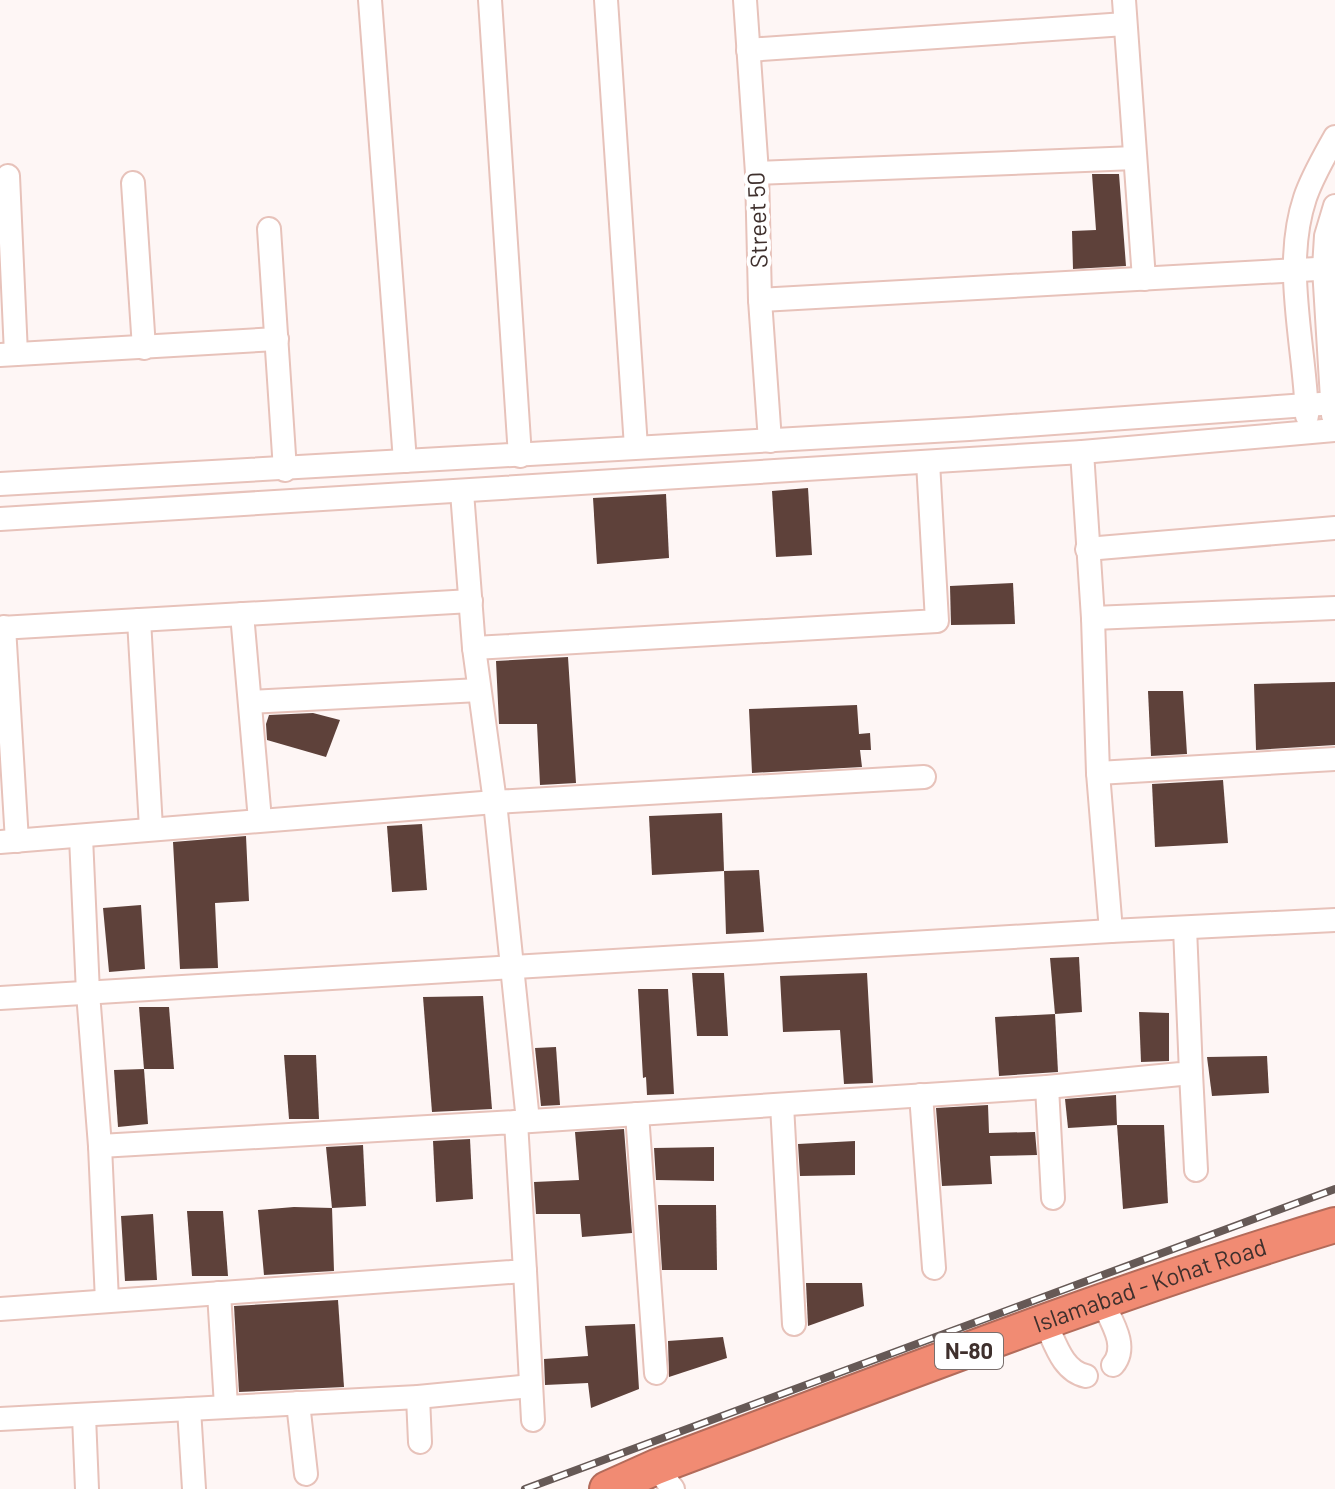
<svg xmlns="http://www.w3.org/2000/svg" width="1335" height="1489" viewBox="0 0 1335 1489" font-family="Barlow,sans-serif">
<style>
.building{fill:#5e413a}
.lines{fill:none;stroke-linecap:round;stroke-linejoin:round}
.minor-casing{stroke:#e7c2ba;stroke-width:26}
.highway-casing{stroke:#b36b5a;stroke-width:38}
.minor{stroke:#fff;stroke-width:22}
.highway{stroke:#f18b73;stroke-width:34}
.rail-casing{stroke:#665956;stroke-width:8}
.rail{stroke:#fff;stroke-width:5;stroke-dasharray:15;stroke-linecap:butt}
.labels{text-anchor:middle;stroke-width:8;stroke-linejoin:round;paint-order:stroke}
.shield{fill:#fff;stroke:#796e6c;stroke-width:2}
.shield-label{font-size:22px;font-weight:bold;fill:#3f302d}
.street-label{font-size:24px;fill:#3f302d;stroke:#fff}
</style>
<rect width="100%" height="100%" fill="#fef6f5"/>
<g class="building">
<path d="M1092,174H1119L1126,266L1073,269L1072,231L1096,230Z"/>
<path d="M808,488L812,555L776,557L772,491Z"/>
<path d="M666,494L669,558L597,564L593,498Z"/>
<path d="M1013,583L1015,624L951,625L950,586Z"/>
<path d="M568,657L576,783L540,785L537,724H499L496,661Z"/>
<path d="M1335,682V745L1256,750L1254,684Z"/>
<path d="M1148,691H1183L1187,754L1151,756Z"/>
<path d="M857,705L859,734L870,733L871,750H860L862,767L752,773L749,709Z"/>
<path d="M313,713L340,720L326,757L267,740L266,724L269,715Z"/>
<path d="M1223,780L1228,843L1155,847L1152,784Z"/>
<path d="M722,813L724,871L652,875L649,816Z"/>
<path d="M422,824L427,890L392,892L387,826Z"/>
<path d="M246,836L249,901L215,903L218,968L180,969L173,842Z"/>
<path d="M759,870L764,932L726,934L724,871Z"/>
<path d="M141,905L145,969L109,972L103,908Z"/>
<path d="M1079,957L1082,1012L1055,1014L1050,958Z"/>
<path d="M692,973H724L728,1036H697Z"/>
<path d="M867,973L873,1083L844,1084L840,1030L783,1032L780,976Z"/>
<path d="M638,989H668L674,1094L647,1095L646,1077L643,1078Z"/>
<path d="M483,996L492,1109L432,1112L423,997Z"/>
<path d="M139,1007H169L174,1069H144Z"/>
<path d="M1139,1012L1169,1013V1061L1141,1062Z"/>
<path d="M1055,1014L1058,1072L999,1076L995,1017Z"/>
<path d="M556,1047L560,1105L541,1106L535,1048Z"/>
<path d="M284,1055H316L319,1119H289Z"/>
<path d="M1267,1056L1269,1093L1212,1096L1207,1057Z"/>
<path d="M144,1069L148,1124L118,1127L114,1070Z"/>
<path d="M1116,1095L1117,1125L1068,1128L1065,1099Z"/>
<path d="M988,1105L989,1133L1035,1132L1037,1155L990,1156L992,1184L942,1186L936,1108Z"/>
<path d="M1117,1125H1164L1168,1203L1123,1209Z"/>
<path d="M624,1129L632,1233L582,1237L580,1214H536L534,1182L579,1180L575,1132Z"/>
<path d="M470,1139L473,1199L436,1202L433,1141Z"/>
<path d="M855,1141V1175L800,1176L798,1144Z"/>
<path d="M363,1145L366,1206L332,1208L326,1147Z"/>
<path d="M714,1147V1181L656,1180L654,1148Z"/>
<path d="M658,1205H716L717,1270H662Z"/>
<path d="M294,1207L332,1208L334,1271L264,1275L258,1210Z"/>
<path d="M187,1211H223L228,1276H192Z"/>
<path d="M153,1214L157,1280L125,1281L121,1216Z"/>
<path d="M806,1283H862L864,1306L808,1326Z"/>
<path d="M338,1300L344,1387L239,1392L234,1306Z"/>
<path d="M635,1324L639,1389L591,1408L588,1383L545,1385L544,1359L588,1356L585,1326Z"/>
<path d="M723,1337L727,1358L669,1377L668,1341Z"/>
</g>
<g class="lines">
<g class="minor-casing">
<g id="minor">
<path d="M370,0L405,461"/>
<path d="M490,0L520,456"/>
<path d="M606,0L636,447"/>
<path d="M745,0L757,173L760,300L770,441"/>
<path d="M1124,0L1144,279"/>
<path d="M748,50L1125,24"/>
<path d="M757,173L1135,158"/>
<path d="M8,176L16,354"/>
<path d="M133,183L144,348"/>
<path d="M269,229L285,470"/>
<path d="M760,300L1335,268"/>
<path d="M0,355L277,339"/>
<path d="M1333,415L1324,268L1326,236L1335,206"/>
<path d="M1307,416C1305,345 1282,267 1305,198C1312,177 1324,157 1335,137"/>
<path d="M1082,452L1093,618L1098,773L1111,931"/>
<path d="M0,484L969,429L1335,403"/>
<path d="M462,492L474,648L495,802L528,1121"/>
<path d="M0,519L1082,452L1335,430"/>
<path d="M1087,549L1335,528"/>
<path d="M242,614L260,820"/>
<path d="M1093,618L1335,608"/>
<path d="M139,620L151,828"/>
<path d="M4,627L17,841"/>
<path d="M0,628L471,601"/>
<path d="M474,648L937,621L928,462"/>
<path d="M250,702L479,690"/>
<path d="M1098,773L1335,759"/>
<path d="M0,842L495,802L924,777"/>
<path d="M0,998L1111,931L1335,920"/>
<path d="M1191,1073L1196,1170"/>
<path d="M1047,1087L1053,1198"/>
<path d="M921,1095L934,1268"/>
<path d="M782,1105L794,1324"/>
<path d="M637,1114L656,1373"/>
<path d="M516,1122L1047,1087L1191,1073L1185,928"/>
<path d="M100,1146L107,1301"/>
<path d="M525,1271L533,1420"/>
<path d="M219,1293L226,1406"/>
<path d="M1102,1301C1111,1321 1129,1346 1113,1365"/>
<path d="M0,1309L525,1271L516,1122L100,1146L88,993L81,837"/>
<path d="M1045,1322C1055,1342 1062,1371 1086,1376"/>
<path d="M418,1397L420,1442"/>
<path d="M298,1403L306,1474"/>
<path d="M189,1409L194,1489"/>
<path d="M84,1416L87,1489"/>
<path d="M0,1419L418,1397L531,1386"/>
<path d="M656,1467L673,1489"/>
</g>
</g>
<g class="highway-casing">
<g id="highway">
<path id="s1" d="M607,1489L656,1467C881,1383 1105,1294 1335,1225"/>
</g>
</g>
<use href="#minor" class="minor"/>
<use href="#highway" class="highway"/>
<g class="rail-casing">
<path id="rail" d="M525,1489L1335,1189"/>
</g>
<use href="#rail" class="rail"/>
</g>
<g class="labels">
<rect class="shield" x="935" y="1333" width="68" height="36" rx="6"/>
<g class="shield-label">
<text x="969" y="1359">N-80</text>
</g>
<g class="street-label">
<text transform="translate(758 220) rotate(-92)" y="8">Street 50</text>
<text dy="8" stroke="none"><textPath href="#s1" startOffset="580">Islamabad - Kohat Road</textPath></text>
</g>
</g>
</svg>
